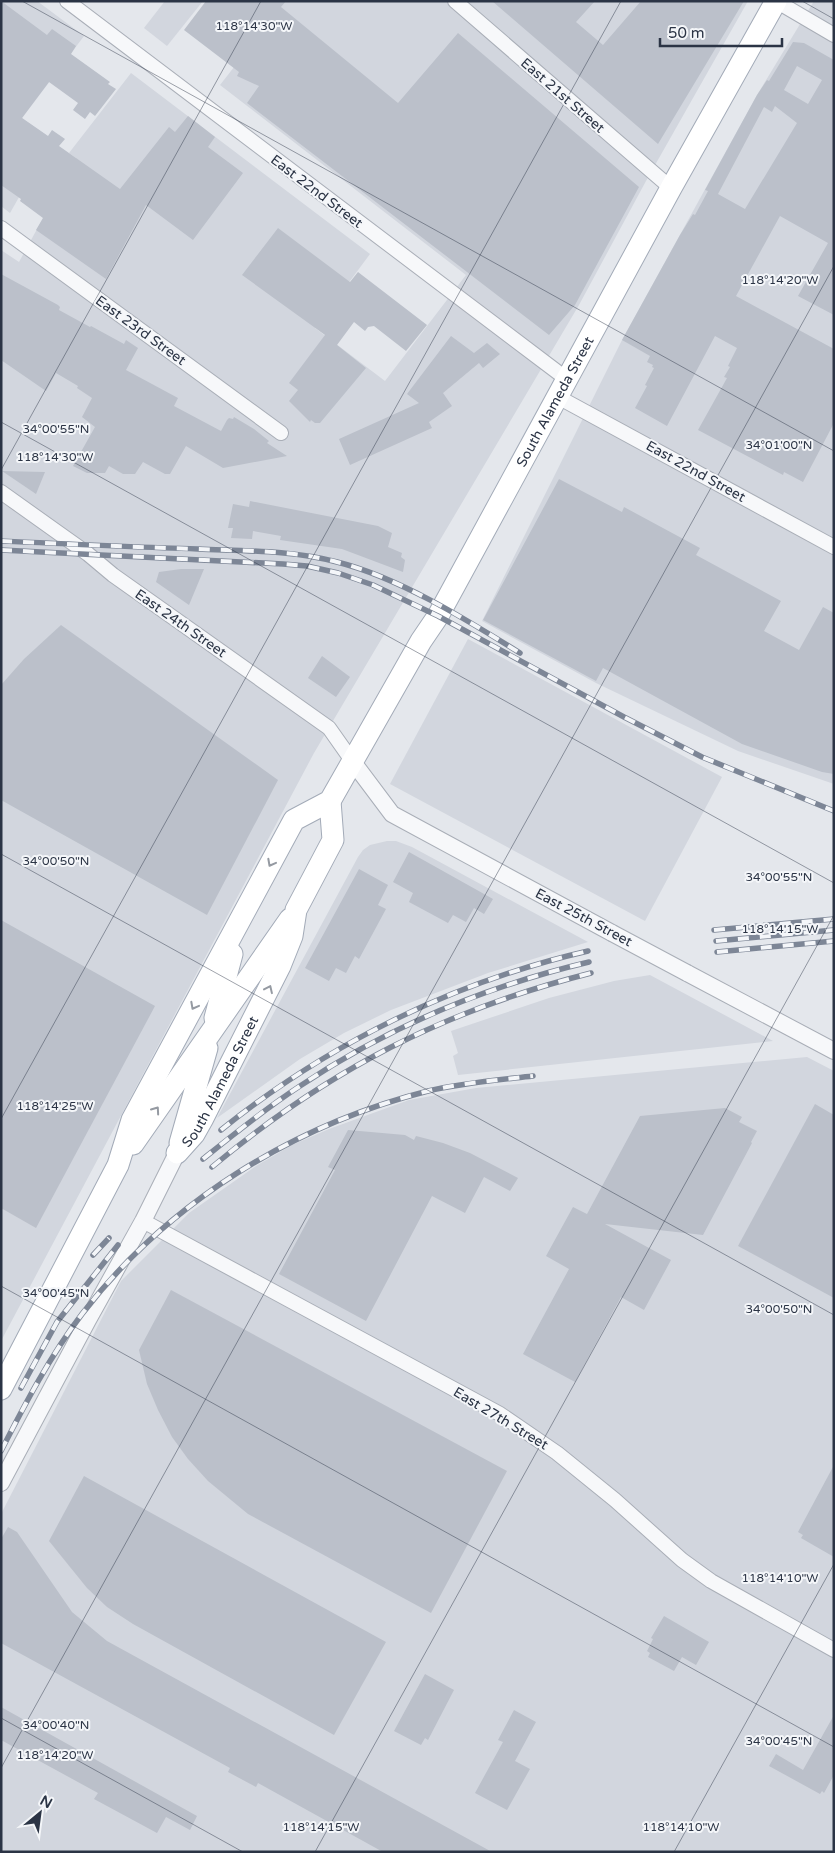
<svg xmlns="http://www.w3.org/2000/svg" width="835" height="1853" viewBox="0 0 835 1853" font-family="'Varela Round',sans-serif">
<style>
.built{fill:#d2d6de}
.building{fill:#bbc0ca;fill-rule:evenodd}
.lines{fill:none;stroke-linecap:round;stroke-linejoin:round}
.minor-casing{stroke:#a9aeb7;stroke-width:16}
.tertiary-casing{stroke:#a9aeb7;stroke-width:18}
.primary-casing{stroke:#a3abb8;stroke-width:23}
.minor{stroke:#f7f8fa;stroke-width:14}
.tertiary{stroke:#f7f8fa;stroke-width:16}
.primary{stroke:#fff;stroke-width:21}
.rail-casing{stroke:#7d8696;stroke-width:5.5}
.rail{stroke:#f4f6f9;stroke-width:4;stroke-dasharray:11;stroke-linecap:butt}
.tertiary-bridge-casing{stroke:#a9aeb7;stroke-width:18;stroke-linecap:butt}
.tertiary-bridge{stroke:#f7f8fa;stroke-width:16}
.oneway{stroke:#959aa2}
.ticks{fill:none;stroke:#2b3445;stroke-width:1;stroke-opacity:0.45}
.labels{text-anchor:middle;stroke-width:4;stroke-linejoin:round;paint-order:stroke}
.street-label{font-size:14px;fill:#2b3445;stroke:#f4f6f9}
.ticks-label{font-size:12px;text-anchor:middle;fill:#2b3445;stroke:#f4f6f9;stroke-width:4;stroke-linejoin:round;paint-order:stroke}
</style>
<rect width="100%" height="100%" fill="#e4e7ec"/>
<g class="built">
<path d="M1,1H37L84,36L22,118L52,139L10,213L1,206Z"/>
<path d="M165,1H203L167,46L144,28Z"/>
<path d="M275,1H748L646,181L579,305L314,753L1,1341V250L19,262L76,158L69,153L131,73L370,254L315,328L385,381L466,275L220,85L281,7Z"/>
<path d="M814,1H834V784L738,751L596,683L482,621L622,340L757,95Z"/>
<path d="M468,639L722,777L645,921L390,784Z"/>
<path d="M387,841H396L412,847L588,942L488,973L391,1010L344,1033L300,1059L217,1118L358,857L363,850L370,845Z"/>
<path d="M650,975L773,1041L458,1075L453,1056L458,1053L451,1031L549,998L614,981Z"/>
<path d="M807,1057L834,1071V1852H1V1514L121,1281L189,1213L256,1166L292,1145L329,1129L409,1100L476,1088Z"/>
</g>
<g class="building">
<path d="M1,1L47,35L52,29L76,46L71,54L110,82L108,84L116,89L95,116L90,112L85,119L73,110L78,103L49,82L22,118L48,136L52,130L65,139L59,146L120,189L169,127L175,132L188,116L215,137L208,147L243,173L193,240L146,205L106,279L36,230L43,218L20,201L21,199L1,185Z"/>
<path d="M206,1H286L281,7L398,103L458,33L639,187L575,305L549,335L247,103L259,86L237,76L239,72L184,30Z"/>
<path d="M492,1H595L576,22L603,45L641,1H744L658,144Z"/>
<path d="M793,42L804,43L834,60V315L798,296L828,243L780,216L736,296L834,349V423L803,482L784,472L783,475L698,430L727,378L724,377L730,367L728,366L737,348L715,336L667,426L635,408L647,386L645,385L654,368L652,367L653,365L647,362L650,356L622,340L680,235L693,214L695,215L708,191L705,190L757,95L767,80L769,81ZM797,66L822,80L808,104L784,90ZM775,106L797,123L745,209L718,194L764,107L772,112Z"/>
<path d="M278,228L350,282L358,272L427,325L406,351L374,326L368,327L365,331L354,322L337,345L366,368L320,423H315L311,420L310,422L289,401L298,390L289,383L325,335L242,275Z"/>
<path d="M1,274L58,305L60,307L59,310L90,327L91,326L124,344L126,340L138,348L126,370L178,398L174,406L221,431L227,420L229,418L233,419L234,417L254,429L269,441L267,443L287,456L223,468L186,446L170,474H165L143,462L135,474H123L109,466L105,473H87L73,466L95,427L82,417L92,398L77,388L78,386L56,373L46,391L1,360Z"/>
<path d="M451,336L474,353L487,343L500,354L483,368L479,363L443,393L452,406L429,422L432,428L350,465L339,439L419,403L407,394Z"/>
<path d="M2,471L45,472L36,494Z"/>
<path d="M559,479L622,512L624,507L700,548L696,555L781,601L764,631L799,650L823,607L834,613V774L822,772L742,744L603,668L596,681L483,620Z"/>
<path d="M250,501L378,526L392,533L388,547L402,553L401,557L405,560L403,572L342,549L280,540L281,536L253,531L252,539L231,538L233,528H228L233,504L249,507Z"/>
<path d="M181,569H204L189,605L156,582L159,572Z"/>
<path d="M61,625L278,780L207,915L1,800V685L24,659Z"/>
<path d="M322,656L350,677L336,697L308,678Z"/>
<path d="M409,852L493,899L484,914L474,908L466,922L453,915L448,923L409,902L413,893L393,882Z"/>
<path d="M359,869L388,885L378,905L386,909L359,959L355,956L346,973L336,968L329,981L305,968Z"/>
<path d="M1,920L155,1006L36,1228L1,1208Z"/>
<path d="M815,1104L834,1115V1298L738,1246Z"/>
<path d="M725,1108L742,1117L739,1122L757,1131L751,1142L752,1143L703,1235L605,1224L671,1260L644,1310L621,1297L575,1382L523,1354L569,1269L546,1256L573,1207L587,1214L640,1116Z"/>
<path d="M348,1130L405,1135L414,1140L416,1136L443,1143L470,1153L518,1178L510,1191L484,1177L465,1213L432,1196L366,1321L279,1274L335,1170L328,1167Z"/>
<path d="M171,1290L507,1471L431,1613L248,1514L208,1481L188,1459L172,1437L158,1410L147,1384L139,1350Z"/>
<path d="M834,1465V1557L801,1538L803,1535L798,1532Z"/>
<path d="M84,1476L386,1642L334,1735L133,1624L107,1607L87,1588L49,1541Z"/>
<path d="M8,1527L17,1532L72,1612L107,1641L492,1852H383L258,1783L256,1787L228,1772L230,1768L1,1643V1539Z"/>
<path d="M664,1616L709,1642L696,1665L682,1657L674,1671L648,1657L650,1653L647,1651L653,1639L651,1638Z"/>
<path d="M425,1674L454,1690L428,1740L425,1738L421,1745L394,1731Z"/>
<path d="M1,1707L197,1816L190,1830L166,1817L157,1833L94,1799L98,1793L1,1740Z"/>
<path d="M514,1710L536,1722L515,1761L530,1769L507,1810L475,1793L503,1742L498,1740Z"/>
<path d="M834,1715V1775L824,1793L822,1791L820,1794L769,1766L776,1754L803,1770Z"/>
</g>
<g class="lines">
<g class="minor-casing">
<g id="minor">
<path d="M67,1L568,380"/>
<path d="M455,1L671,188"/>
<path d="M776,1L834,35"/>
<path d="M1,228L281,433"/>
<path d="M558,397L834,547"/>
<path d="M1,492L88,554L113,575L329,728L353,762"/>
<path d="M143,1221L500,1414L557,1453L615,1500L682,1560L711,1581L834,1650"/>
</g>
</g>
<g class="tertiary-casing">
<g id="tertiary">
<path d="M353,762L392,814L612,933"/>
<path d="M687,973L834,1051"/>
<path d="M1,1483L88,1320L143,1221L177,1153"/>
</g>
</g>
<g class="primary-casing">
<g id="primary">
<path d="M215,1018L232,954"/>
<path d="M180,1143L207,1048"/>
<path d="M133,1144L290,919"/>
<path id="s1" d="M177,1153L194,1134L203,1118L280,966L292,936L296,910L333,840L330,801"/>
<path id="s2" d="M1,1389L118,1165L132,1120L294,820L330,801L421,641L438,616L671,188L776,1"/>
</g>
</g>
<use href="#minor" class="minor"/>
<use href="#tertiary" class="tertiary"/>
<use href="#primary" class="primary"/>
<g class="rail-casing">
<g id="rail">
<path d="M1,541C67,544 132,547 198,549C244,551 292,550 337,562C398,577 467,620 520,653"/>
<path d="M1,550L283,564L307,566L338,573L373,585L438,616L624,717L702,757L834,811"/>
<path d="M714,930L834,919"/>
<path d="M716,941L834,930"/>
<path d="M717,952L834,941"/>
<path d="M221,1130C328,1044 453,982 588,951"/>
<path d="M203,1159C234,1134 266,1108 300,1086C388,1027 487,986 589,962"/>
<path d="M212,1167C328,1070 445,1010 591,973"/>
<path d="M93,1255L109,1238"/>
<path d="M21,1388L57,1322L118,1245"/>
<path d="M1,1451C25,1404 50,1356 82,1314C167,1203 293,1125 428,1091C462,1083 498,1080 533,1076"/>
</g>
</g>
<use href="#rail" class="rail"/>
<g class="tertiary-bridge-casing">
<path id="tertiary-bridge" d="M612,933L687,973"/>
</g>
<use href="#tertiary-bridge" class="tertiary-bridge"/>
</g>
<defs><path id="oneway-chevron" d="M-2-3.5L2.5 0L-2 3.5" fill="none" stroke-width="1.6" stroke-linecap="round" stroke-linejoin="round" transform="scale(1.25)"/></defs>
<g class="oneway">
<use href="#oneway-chevron" transform="translate(271 863) rotate(118)"/>
<use href="#oneway-chevron" transform="translate(269 989) rotate(-65)"/>
<use href="#oneway-chevron" transform="translate(194 1006) rotate(118)"/>
<use href="#oneway-chevron" transform="translate(156 1110) rotate(-55)"/>
</g>
<path class="ticks" d="M22,1L834,451M802,1L834,19M1,422L834,883M1,470L261,1M1,854L834,1315M1,1119L621,1M1,1286L834,1747M1,1718L243,1852M1,1768L834,266M315,1852L834,915M674,1852L834,1564"/>
<g class="labels">
<g class="street-label">
<text transform="translate(563 95) rotate(41)" y="5">East 21st Street</text>
<text transform="translate(317 191) rotate(37)" y="5">East 22nd Street</text>
<text transform="translate(141 330) rotate(36)" y="5">East 23rd Street</text>
<text dy="5" stroke="none"><textPath href="#s2" startOffset="1140">South Alameda Street</textPath></text>
<text transform="translate(696 471) rotate(29)" y="5">East 22nd Street</text>
<text transform="translate(181 623) rotate(35)" y="5">East 24th Street</text>
<text transform="translate(584 917) rotate(28)" y="5">East 25th Street</text>
<text dy="5" stroke="none"><textPath href="#s1" startOffset="84">South Alameda Street</textPath></text>
<text transform="translate(501 1418) rotate(31)" y="5">East 27th Street</text>
</g>
</g>
<g class="ticks-label">
<text x="254" y="30">118°14'30"W</text>
<text x="780" y="284">118°14'20"W</text>
<text x="56" y="433">34°00'55"N</text>
<text x="779" y="449">34°01'00"N</text>
<text x="55" y="461">118°14'30"W</text>
<text x="56" y="865">34°00'50"N</text>
<text x="779" y="881">34°00'55"N</text>
<text x="780" y="933">118°14'15"W</text>
<text x="55" y="1110">118°14'25"W</text>
<text x="56" y="1297">34°00'45"N</text>
<text x="779" y="1313">34°00'50"N</text>
<text x="780" y="1582">118°14'10"W</text>
<text x="56" y="1729">34°00'40"N</text>
<text x="779" y="1745">34°00'45"N</text>
<text x="55" y="1759">118°14'20"W</text>
<text x="321" y="1831">118°14'15"W</text>
<text x="681" y="1831">118°14'10"W</text>
</g>
<rect width="835" height="1853" fill="none" stroke="#2b3445" stroke-width="5"/>
<g transform="translate(40 1813) rotate(29)" stroke="#f4f6f9" stroke-width="4" paint-order="stroke">
<path d="M0-4L9 19L0 12L-9 19Z" fill="#2b3445"/>
<text y="-8" font-size="14" font-weight="bold" text-anchor="middle" fill="#2b3445">N</text>
</g>
<path d="M660 38v8h122v-8" fill="none" stroke="#2b3445" stroke-width="2.5"/>
<text x="668" y="38" font-size="15" fill="#2b3445" stroke="#f4f6f9" stroke-width="4" paint-order="stroke">50 m</text>
</svg>
